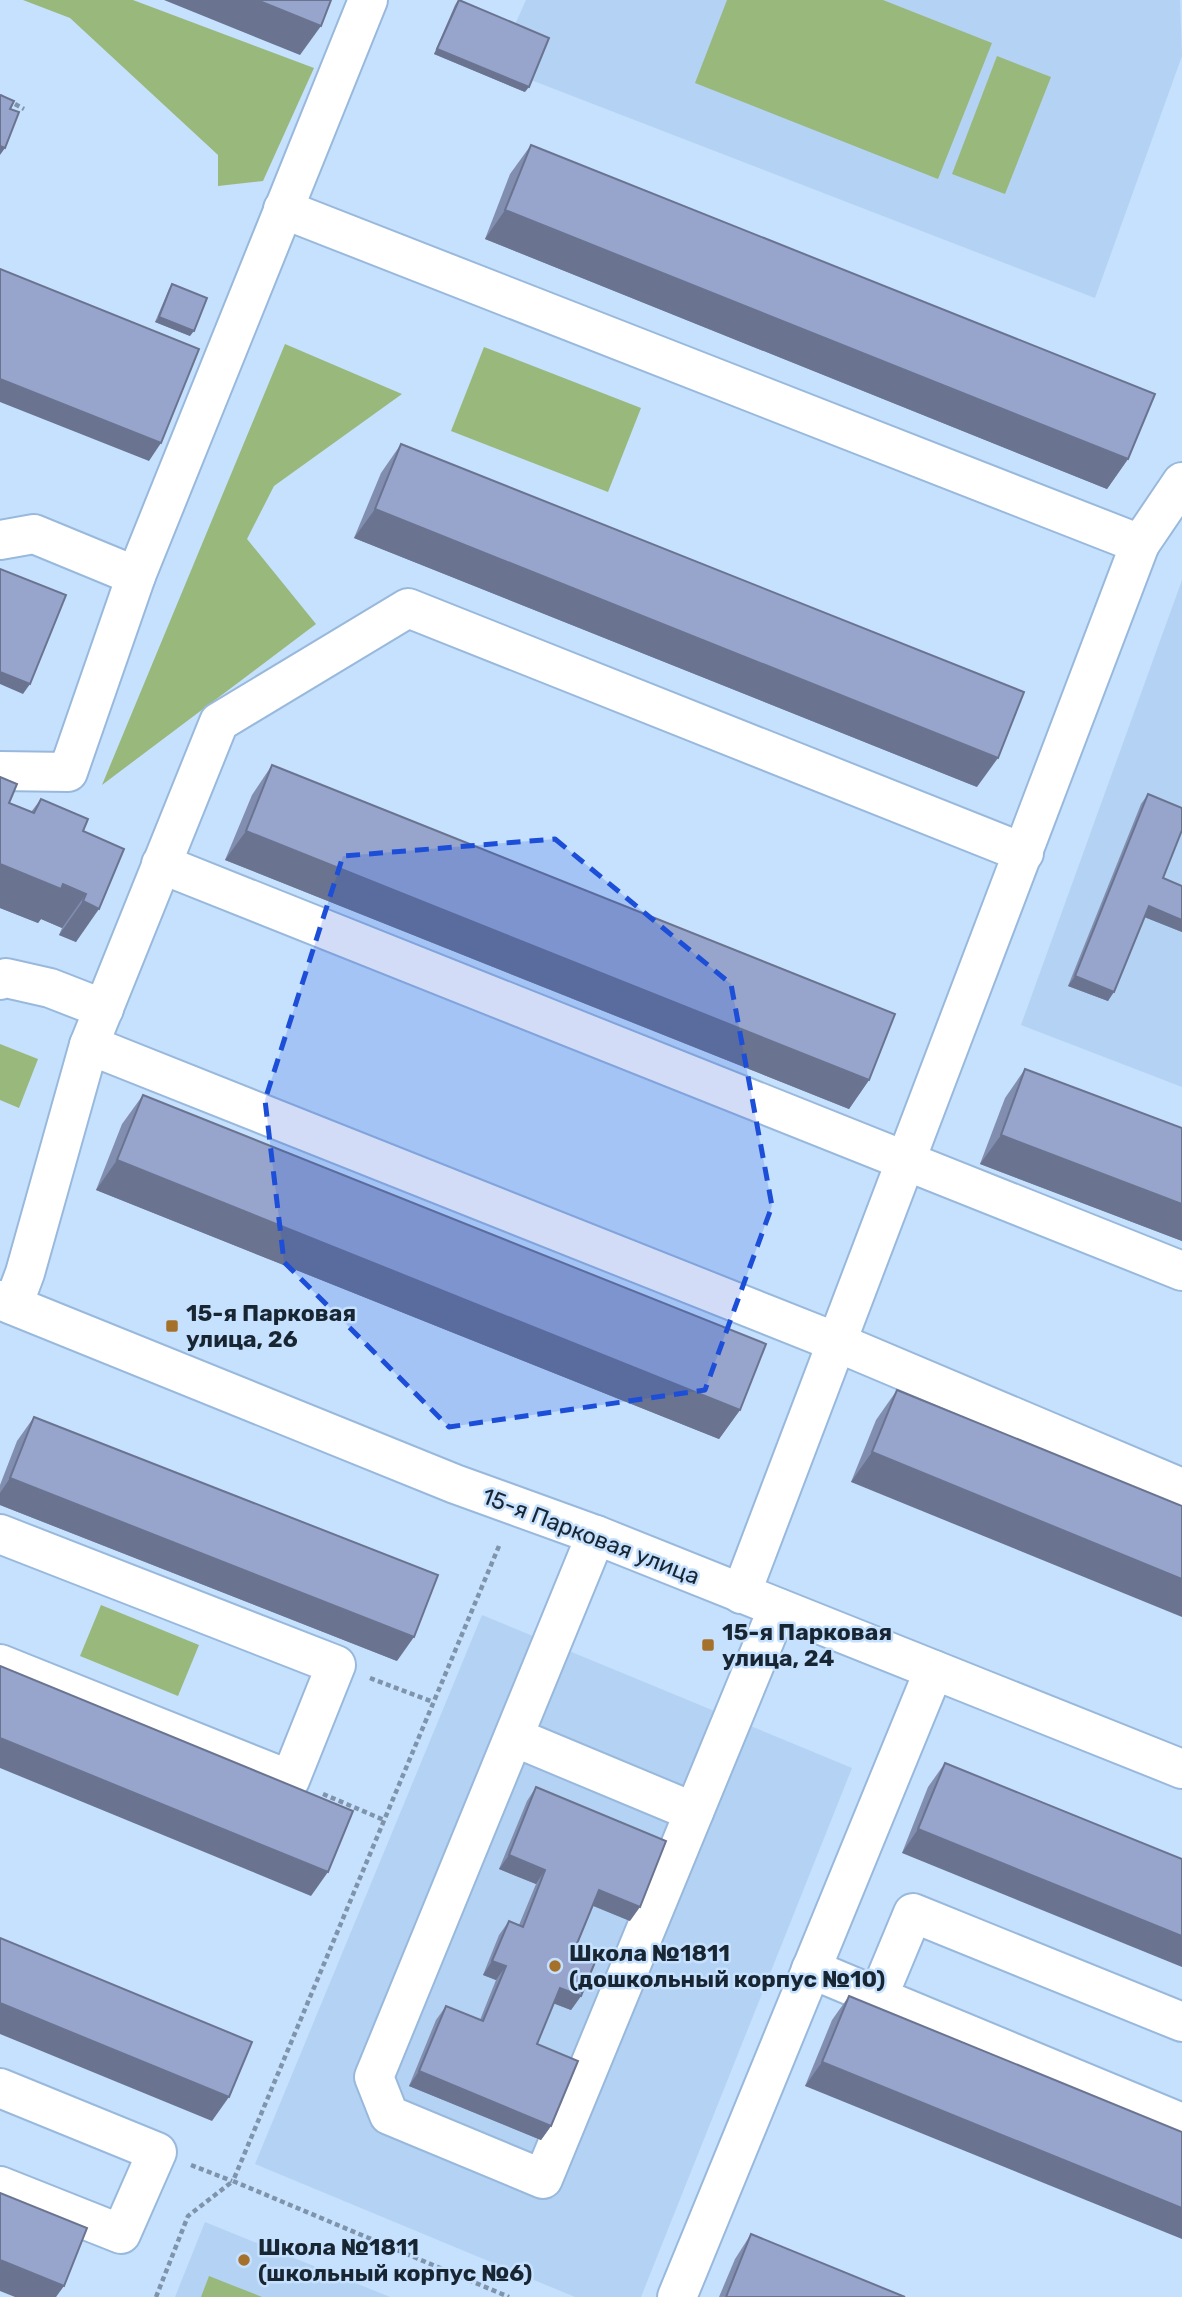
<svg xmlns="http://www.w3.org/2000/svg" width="1182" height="2297" viewBox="0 0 1182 2297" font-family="Rubik,sans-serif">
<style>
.built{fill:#b4d2f3}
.green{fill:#99b87c}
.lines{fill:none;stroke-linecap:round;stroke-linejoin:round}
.minor-casing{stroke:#99b9dc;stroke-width:42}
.path{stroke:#7f94ab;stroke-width:4.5;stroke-dasharray:5 3.5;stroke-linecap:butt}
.minor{stroke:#fff;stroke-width:38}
.wall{fill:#828eb0}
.shaded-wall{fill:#6a7490}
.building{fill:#97a5cd;stroke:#6a7490;stroke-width:2}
.marked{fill:#1d4ed8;fill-opacity:0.2;stroke:#1d4ed8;stroke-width:5;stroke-dasharray:14 9;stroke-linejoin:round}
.poi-dot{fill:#a5712a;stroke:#c6e1fe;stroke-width:2.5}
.labels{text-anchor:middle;stroke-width:5;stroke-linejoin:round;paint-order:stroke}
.poi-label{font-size:23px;font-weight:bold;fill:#182532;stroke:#c6e1fe;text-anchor:start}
.street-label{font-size:23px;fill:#182532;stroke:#c6e1fe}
</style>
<rect width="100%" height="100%" fill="#c6e1fe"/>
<g class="built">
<path d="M526,0H1180L1182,56L1095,298L531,80L513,29Z"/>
<path d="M1182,580V1087L1021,1025Z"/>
<path d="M482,1615L852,1768L641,2297H575L255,2164Z"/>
<path d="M205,2222L390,2297H175Z"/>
</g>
<g class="green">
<path d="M23,0H133L314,68L263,181L218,186V155L70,18Z"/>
<path d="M727,0H883L992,43L938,179L695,83Z"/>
<path d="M997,56L1051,77L1005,194L952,174Z"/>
<path d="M285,344L402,394L274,486L247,539L316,624L102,785Z"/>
<path d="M484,347L641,408L608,492L451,431Z"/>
<path d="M0,1044L38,1059L19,1108L0,1100Z"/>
<path d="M101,1605L199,1645L178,1696L80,1656Z"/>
<path d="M209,2276L262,2297H201Z"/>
</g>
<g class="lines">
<g class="minor-casing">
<g id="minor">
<path d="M283,209L1140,544L741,1594"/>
<path d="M0,540L34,534L136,576"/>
<path d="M1140,544L1182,482"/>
<path d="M0,771L68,772L136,576L368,0"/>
<path d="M161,864L1182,1271"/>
<path d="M0,980L6,978L50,988L104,1009"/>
<path d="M89,1045L836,1342L1182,1488"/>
<path d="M0,1300L455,1484L596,1535L1182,1769"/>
<path d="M13,1305L25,1273L89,1045L219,722L408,608L1024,853"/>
<path d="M0,1534L336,1665L290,1780L0,1664"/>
<path d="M596,1535L374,2077L389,2115L543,2179L778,1608"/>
<path d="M514,1737L694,1812"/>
<path d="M811,1969L878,1997"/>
<path d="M1182,2022L913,1913L878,1997L1182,2123"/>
<path d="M0,2088L157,2152L121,2234L0,2186"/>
<path d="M677,2297L934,1670"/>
</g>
</g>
<g class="path">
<path d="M0,96L24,109"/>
<path d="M499,1546L233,2181L509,2297"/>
<path d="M370,1678L433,1702"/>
<path d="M323,1794L384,1820"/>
<path d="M191,2165L232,2181"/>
<path d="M156,2297L188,2216L233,2181"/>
</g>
<use href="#minor" class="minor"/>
</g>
<g class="wall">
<path d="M458,0L525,92L434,54L455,5Z"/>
<path d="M531,145L1128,459L1107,489L485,239L510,174Z"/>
<path d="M172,284L190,336L155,322L169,289Z"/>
<path d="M401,444L977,787L354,538L381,473Z"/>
<path d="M272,765L869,1080L849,1109L225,860L252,795Z"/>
<path d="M0,777L9,803L31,812L41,799L83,831L124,849L76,942L59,935L62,928L41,919L38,923L0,908Z"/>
<path d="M1148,794L1163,878L1182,932L1144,917L1108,1001L1068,986L1141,804Z"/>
<path d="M1025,1069L1182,1128V1241L980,1164L1005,1098Z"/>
<path d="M143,1095L740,1410L719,1439L96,1190L122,1124Z"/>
<path d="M897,1390L1182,1506L851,1482L876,1420Z"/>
<path d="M34,1417L397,1661L0,1505V1485L17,1441Z"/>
<path d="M945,1763L1182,1859L902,1853L928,1787Z"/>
<path d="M536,1787L630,1921L593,1906L576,1946L581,1996L571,2010L553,2003L537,2044L551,2126L541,2140L409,2086L436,2020L446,2006L480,2020L496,1980L483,1975L499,1935L509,1921L519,1925L536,1884L499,1869L527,1801Z"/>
<path d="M849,1996L1182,2132L805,2086L832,2020Z"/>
<path d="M751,2234L905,2297H719L735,2259Z"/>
</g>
<g class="shaded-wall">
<path d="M164,0H257L321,26L300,55Z"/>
<path d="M437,49L529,87L525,92L434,54Z"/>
<path d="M0,146L5,148L0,155Z"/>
<path d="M505,210L1128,459L1107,489L485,239Z"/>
<path d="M159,317L194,331L190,336L155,322Z"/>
<path d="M0,379L161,443L149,461L0,402Z"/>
<path d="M375,509L998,758L977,787L354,538Z"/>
<path d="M0,672L30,684L23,694L0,684Z"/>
<path d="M246,831L869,1080L849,1109L225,860Z"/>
<path d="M0,864L63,884L86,894L62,928L41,919L38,923L0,908Z"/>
<path d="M83,901L99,909L76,942L59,935Z"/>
<path d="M1149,906L1182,920V932L1142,916Z"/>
<path d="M1075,976L1114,992L1108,1001L1068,986Z"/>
<path d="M1001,1135L1182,1204V1241L980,1164Z"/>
<path d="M117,1160L740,1410L719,1439L96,1190Z"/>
<path d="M872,1452L1182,1579V1617L851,1482Z"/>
<path d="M10,1478L414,1637L397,1661L0,1505V1493Z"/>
<path d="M0,1738L328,1872L311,1896L0,1768Z"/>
<path d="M918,1829L1182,1936V1967L902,1853Z"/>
<path d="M509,1855L545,1870L536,1884L499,1869Z"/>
<path d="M599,1890L640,1907L630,1921L589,1904Z"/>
<path d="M492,1961L506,1966L496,1980L483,1975Z"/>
<path d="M560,1988L581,1996L571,2010L550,2002Z"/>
<path d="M0,2003L229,2097L212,2121L0,2034Z"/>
<path d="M822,2062L1182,2208V2239L805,2086Z"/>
<path d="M419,2071L551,2126L541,2140L409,2086Z"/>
<path d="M0,2260L64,2286L56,2297H15L0,2291Z"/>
</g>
<g class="building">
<path d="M257,0H331L321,26Z"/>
<path d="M459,0L549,38L529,87L437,49Z"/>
<path d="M0,95L14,101L10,109L19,112L5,148L0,146Z"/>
<path d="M531,145L1155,394L1128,459L505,210Z"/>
<path d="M0,269L199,349L161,443L0,379Z"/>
<path d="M172,284L207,298L194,331L159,317Z"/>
<path d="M401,444L1024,692L998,758L375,509Z"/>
<path d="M0,569L66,595L30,684L0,672Z"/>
<path d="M272,765L895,1014L869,1080L246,831Z"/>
<path d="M0,777L17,784L9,803L34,813L41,799L88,819L83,831L124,849L99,909L83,901L86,894L63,884L61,889L0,864Z"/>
<path d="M1148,794L1182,808V830L1163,878L1182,886V920L1149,906L1114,992L1075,976Z"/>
<path d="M1025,1069L1182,1128V1204L1001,1135Z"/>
<path d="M143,1095L766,1344L740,1410L117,1160Z"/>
<path d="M897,1390L1182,1506V1579L872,1452Z"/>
<path d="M34,1417L438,1575L414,1637L10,1478Z"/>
<path d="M0,1666L353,1811L328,1872L0,1738Z"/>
<path d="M945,1763L1182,1859V1936L918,1829Z"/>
<path d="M536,1787L666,1841L640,1907L599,1890L576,1946L598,1955L581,1996L560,1988L537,2044L578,2061L551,2126L419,2071L446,2006L483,2021L506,1966L492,1961L509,1921L523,1927L545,1870L509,1855Z"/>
<path d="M0,1938L252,2042L229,2097L0,2003Z"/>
<path d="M849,1996L1182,2132V2208L822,2062Z"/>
<path d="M0,2193L87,2228L64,2286L0,2260Z"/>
<path d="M751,2234L905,2297H726Z"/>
</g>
<path class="marked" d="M555,839L731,984L772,1206L705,1390L449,1427L284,1262L265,1100L343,856Z"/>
<g class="poi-dot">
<rect x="165" y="1319" width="14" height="14" rx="3.5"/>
<rect x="701" y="1638" width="14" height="14" rx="3.5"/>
<circle cx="555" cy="1966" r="7"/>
<circle cx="244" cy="2260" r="7"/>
</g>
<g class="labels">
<g class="poi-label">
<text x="186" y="1321">15-я Парковая<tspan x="186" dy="26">улица, 26</tspan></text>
<text x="722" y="1640">15-я Парковая<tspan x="722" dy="26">улица, 24</tspan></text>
<text x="569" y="1961">Школа №1811<tspan x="569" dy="26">(дошкольный корпус №10)</tspan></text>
<text x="258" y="2255">Школа №1811<tspan x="258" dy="26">(школьный корпус №6)</tspan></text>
</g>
<g class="street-label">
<text transform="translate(591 1536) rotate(21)" y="8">15-я Парковая улица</text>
</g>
</g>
</svg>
